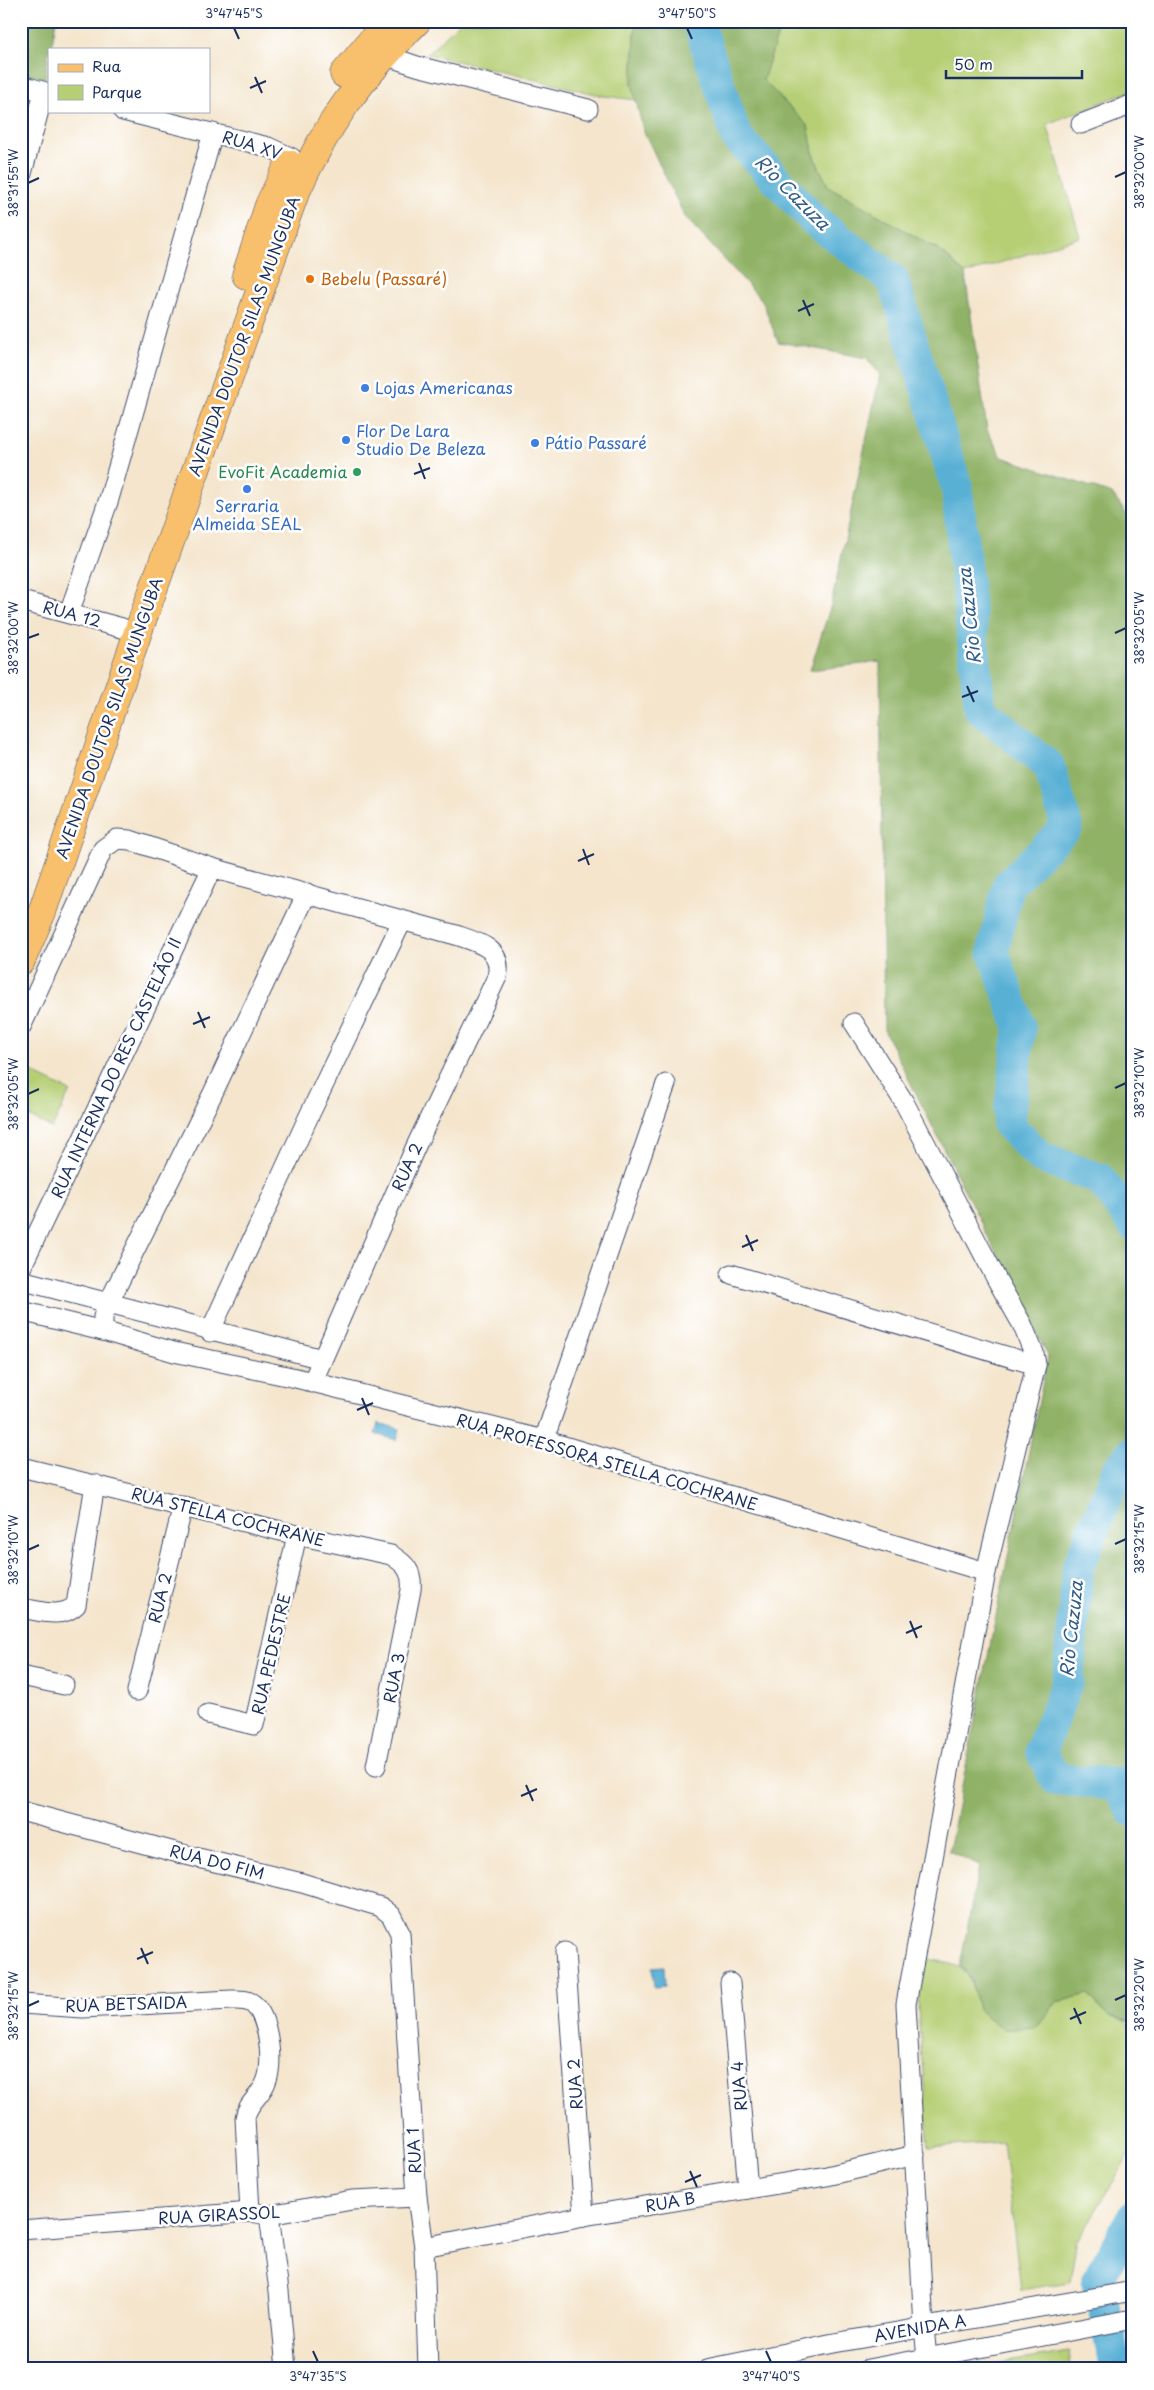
<svg xmlns="http://www.w3.org/2000/svg" width="1154" height="2390" viewBox="0 0 1154 2390" font-family="'Playpen Sans',sans-serif">
<style>
.green{fill:#b6cf74;stroke:#687f69}
.forest{fill:#90b266;stroke:#567062}
.water{fill:#58b0d5;stroke:#3a709a}
.lines{fill:none;stroke-linecap:round;stroke-linejoin:round}
.river{stroke:#58b0d5;stroke-width:32}
.minor-casing{stroke:#3c4a6e;stroke-width:21}
.primary-casing{stroke:#3c4a6e;stroke-width:29}
.minor{stroke:#fff;stroke-width:19}
.primary{stroke:#f8bf6c;stroke-width:28}
.ticks{fill:none;stroke:#1b2f5e;stroke-width:2}
.food-dot{fill:#e8710a;stroke:#fff;stroke-width:2}
.shop-dot{fill:#3f7fe0;stroke:#fff;stroke-width:2}
.leisure-dot{fill:#2e9e5b;stroke:#fff;stroke-width:2}
.labels{text-anchor:middle;stroke-width:5;stroke-linejoin:round;paint-order:stroke}
.street-label{font-size:16px;fill:#1b2f5e;stroke:#fff}
.food-label{font-size:16px;fill:#c56008;stroke:#fff;text-anchor:start}
.shop-label{font-size:16px;fill:#366cbe;stroke:#fff;text-anchor:start}
.leisure-label{font-size:16px;fill:#27864d;stroke:#fff;text-anchor:end}
.water-label{font-size:18px;font-style:italic;fill:#305c88;stroke:#fff}
.neatline{fill:none;stroke:#1b2f5e;stroke-width:2}
.ticks-label{font-size:12px;text-anchor:middle;fill:#1b2f5e}
</style>
<rect width="100%" height="100%" fill="#fff"/>
<filter id="ink" filterUnits="userSpaceOnUse"><feTurbulence type="fractalNoise" baseFrequency=".02" numOctaves="2"/><feDisplacementMap in="SourceGraphic" scale="10" xChannelSelector="R" yChannelSelector="G"/><feConvolveMatrix kernelMatrix="1 2 1 2 8 2 1 2 1" color-interpolation-filters="sRGB"/></filter>
<filter id="wash" filterUnits="userSpaceOnUse"><feTurbulence type="fractalNoise" baseFrequency=".0096" numOctaves="4" result="noise"/><feDisplacementMap in="SourceGraphic" scale="20" xChannelSelector="R" yChannelSelector="G"/><feGaussianBlur stdDeviation="1.12" result="paint"/><feColorMatrix in="noise" values="0 0 0 0 0 0 0 0 0 0 0 0 0 0 0 0 0 1.4 0 .05"/><feComposite in="paint" operator="in"/></filter>
<g filter="url(#wash)">
<rect width="100%" height="100%" fill="#f4e5cc"/>
<g class="green">
<path d="M461,21H636L632,83L636,100L604,96L427,54Z"/>
<path d="M782,21H1133V90L1047,124L1080,237L965,274L942,252L828,186L814,157L808,126L763,80Z"/>
<path d="M21,1067L70,1091L52,1128L21,1112Z"/>
<path d="M921,1957C966,1968 968,1962 978,2010L1036,2027L1057,2002L1088,1994L1110,2017L1127,2021L1133,2039V2143L1123,2166L1076,2243L1070,2282L1021,2290L1003,2142L929,2148L918,2009Z"/>
<path d="M1069,2352L1071,2369H965Z"/>
</g>
<g class="forest">
<path d="M21,21H56L51,49H49L45,79L21,72Z"/>
<path d="M636,21H782L763,80L808,126L814,157L828,186L942,252L965,274L987,430L1002,457L1112,494L1133,523V2022L1110,2017L1088,1994L1057,2002L1036,2027L1004,2030L978,2010L971,1979L960,1966L979,1866L949,1851L1048,1356L884,1030L880,662L810,670L831,605L880,375L867,358L778,342L762,300L685,217L643,130L632,83Z"/>
</g>
<g class="water">
<path d="M378,1423L400,1429L397,1440L375,1434Z"/>
<path d="M664,1966L665,1986L654,1987L652,1967Z"/>
</g>
<g class="lines">
<g class="river">
<path d="M698,21L736,136L814,220L893,280L957,488L980,709L1049,766L1067,827L1008,885L993,951L1020,1027L1008,1124L1041,1158L1100,1179L1133,1224"/>
<path d="M1133,1452L1118,1470L1078,1567L1068,1680L1041,1750L1055,1779L1117,1784L1133,1811"/>
<path d="M1115,2369L1105,2309L1097,2281L1133,2216"/>
</g>
</g>
</g>
<g filter="url(#ink)">
<g class="lines">
<g class="minor-casing">
<g id="minor">
<path d="M384,55L417,66L588,109"/>
<path d="M21,85L49,93"/>
<path d="M123,111L268,147L292,158"/>
<path d="M1081,124L1133,104"/>
<path d="M21,177L44,92"/>
<path d="M21,601L122,628"/>
<path d="M69,613L109,499L213,133"/>
<path d="M854,1023L904,1102L997,1280L1022,1324L1034,1353L1036,1365L986,1572L906,2004L924,2327L928,2369"/>
<path d="M21,1027L103,849L117,839L130,840L212,868L456,935C477,942 504,948 497,977L416,1146L312,1383"/>
<path d="M21,1268L212,868"/>
<path d="M731,1274L1036,1365"/>
<path d="M21,1280L322,1359"/>
<path d="M21,1311L103,1331L174,1352L296,1378L544,1440L986,1572"/>
<path d="M103,1331V1317L108,1304L212,1095L307,893"/>
<path d="M210,1332L307,1120L402,921"/>
<path d="M544,1440L666,1084"/>
<path d="M21,1467L297,1535L391,1555C406,1564 413,1572 411,1590L376,1766"/>
<path d="M21,1608C40,1611 62,1619 76,1605L95,1484"/>
<path d="M21,1676L64,1685"/>
<path d="M137,1691L183,1506"/>
<path d="M208,1714L254,1725L297,1535"/>
<path d="M21,1811L186,1855L302,1883L381,1907L391,1915L400,1933L417,2197L424,2247L428,2369"/>
<path d="M565,1952L584,2216"/>
<path d="M730,1983L748,2189"/>
<path d="M21,2004L83,2008L231,2000C238,2000 247,1999 253,2004C269,2017 274,2064 266,2082C261,2096 247,2103 245,2118L250,2212"/>
<path d="M269,2215L279,2291L286,2369"/>
<path d="M21,2230L250,2212L269,2215L352,2200L417,2197"/>
<path d="M424,2247L584,2216L827,2176L915,2155"/>
<path d="M707,2369L834,2343L1133,2291"/>
<path d="M868,2369L1133,2319"/>
</g>
</g>
<g class="primary-casing">
<g id="primary">
<path d="M344,74L388,21"/>
<path d="M246,275L269,205L289,164"/>
<path d="M21,961L42,912L138,632L294,196C327,122 360,79 417,21"/>
</g>
</g>
<use href="#minor" class="minor"/>
<use href="#primary" class="primary"/>
</g>
</g>
<path class="ticks" d="M234,28L239,39M687,28L692,39M255,77L262,93M250,88L266,81M1115,177L1126,172M28,183L39,178M803,300L810,316M798,311L814,304M419,463L425,479M414,474L430,468M1115,633L1126,628M28,638L39,634M967,686L974,702M962,697L978,691M583,849L589,865M578,861L594,854M198,1012L205,1028M193,1024L210,1017M1115,1088L1126,1083M28,1094L39,1089M746,1235L753,1251M742,1247L758,1240M362,1398L369,1415M357,1410L373,1403M1115,1544L1126,1539M28,1550L39,1545M910,1621L917,1638M906,1633L922,1626M526,1785L533,1801M521,1796L537,1789M141,1948L148,1964M137,1959L153,1952M1115,2000L1126,1995M28,2006L39,2001M1074,2008L1081,2024M1070,2019L1086,2012M690,2171L697,2187M685,2182L701,2175M313,2351L318,2362M766,2351L771,2362"/>
<circle class="food-dot" cx="310" cy="279" r="5"/>
<g class="shop-dot">
<circle cx="365" cy="388" r="5"/>
<circle cx="346" cy="440" r="5"/>
<circle cx="535" cy="443" r="5"/>
<circle cx="247" cy="489" r="5"/>
</g>
<circle class="leisure-dot" cx="357" cy="472" r="5"/>
<g class="labels">
<g class="street-label">
<text transform="translate(252 145) rotate(17)" y="6">RUA XV</text>
<text transform="translate(244 336) rotate(-70)" y="6">AVENIDA DOUTOR SILAS MUNGUBA</text>
<text transform="translate(72 614) rotate(15)" y="6">RUA 12</text>
<text transform="translate(109 718) rotate(-71)" y="6">AVENIDA DOUTOR SILAS MUNGUBA</text>
<text transform="translate(116 1068) rotate(-65)" y="6">RUA INTERNA DO RES CASTELÃO II</text>
<text transform="translate(407 1167) rotate(-66)" y="6">RUA 2</text>
<text transform="translate(607 1462) rotate(16)" y="6">RUA PROFESSORA STELLA COCHRANE</text>
<text transform="translate(228 1517) rotate(14)" y="6">RUA STELLA COCHRANE</text>
<text transform="translate(160 1598) rotate(-76)" y="6">RUA 2</text>
<text transform="translate(271 1654) rotate(-77)" y="6">RUA PEDESTRE</text>
<text transform="translate(394 1678) rotate(-79)" y="6">RUA 3</text>
<text transform="translate(217 1862) rotate(14)" y="6">RUA DO FIM</text>
<text transform="translate(126 2004) rotate(-2)" y="6">RUA BETSAIDA</text>
<text transform="translate(575 2084) rotate(-94)" y="6">RUA 2</text>
<text transform="translate(739 2086) rotate(-95)" y="6">RUA 4</text>
<text transform="translate(414 2151) rotate(-93)" y="6">RUA 1</text>
<text transform="translate(670 2202) rotate(-10)" y="6">RUA B</text>
<text transform="translate(219 2215) rotate(-3)" y="6">RUA GIRASSOL</text>
<text transform="translate(920 2328) rotate(-10)" y="6">AVENIDA A</text>
</g>
<g class="food-label">
<text x="320" y="285">Bebelu (Passaré)</text>
</g>
<g class="shop-label">
<text x="375" y="394">Lojas Americanas</text>
<text x="356" y="437">Flor De Lara<tspan x="356" dy="18">Studio De Beleza</tspan></text>
<text x="545" y="449">Pátio Passaré</text>
<text x="247" y="512" text-anchor="middle">Serraria<tspan x="247" dy="18">Almeida SEAL</tspan></text>
</g>
<g class="leisure-label">
<text x="347" y="478">EvoFit Academia</text>
</g>
<g class="water-label">
<text transform="translate(792 193) rotate(45)" y="6">Rio Cazuza</text>
<text transform="translate(970 616) rotate(-96)" y="6">Rio Cazuza</text>
<text transform="translate(1072 1629) rotate(-84)" y="6">Rio Cazuza</text>
</g>
</g>
<rect width="1154" height="2390" fill="none" stroke="#fff" stroke-width="55"/>
<rect x="48" y="48" width="162" height="65" fill="#ffffff" stroke="#a4acbf"/>
<rect x="58" y="64" width="25" height="8" fill="#f8bf6c" stroke="#a4acbf"/>
<text x="92" y="72" font-size="15" fill="#1b2f5e">Rua</text>
<rect x="58" y="85" width="25" height="15" fill="#b6cf74" stroke="#a4acbf"/>
<text x="92" y="98" font-size="15" fill="#1b2f5e">Parque</text>
<path d="M946 70v8h136v-8" fill="none" stroke="#1b2f5e" stroke-width="2.5"/>
<text x="954" y="70" font-size="15" fill="#1b2f5e" stroke="#ffffff" stroke-width="4" paint-order="stroke">50 m</text>
<rect x="28" y="28" width="1098" height="2334" class="neatline"/>
<g class="ticks-label">
<text x="234" y="18">3°47'45"S</text>
<text x="687" y="18">3°47'50"S</text>
<text transform="translate(1140 172) rotate(-90)" y="4">38°32'00"W</text>
<text transform="translate(14 183) rotate(-90)" y="4">38°31'55"W</text>
<text transform="translate(1140 628) rotate(-90)" y="4">38°32'05"W</text>
<text transform="translate(14 638) rotate(-90)" y="4">38°32'00"W</text>
<text transform="translate(1140 1083) rotate(-90)" y="4">38°32'10"W</text>
<text transform="translate(14 1094) rotate(-90)" y="4">38°32'05"W</text>
<text transform="translate(1140 1539) rotate(-90)" y="4">38°32'15"W</text>
<text transform="translate(14 1550) rotate(-90)" y="4">38°32'10"W</text>
<text transform="translate(1140 1995) rotate(-90)" y="4">38°32'20"W</text>
<text transform="translate(14 2006) rotate(-90)" y="4">38°32'15"W</text>
<text x="318" y="2381">3°47'35"S</text>
<text x="771" y="2381">3°47'40"S</text>
</g>
</svg>
